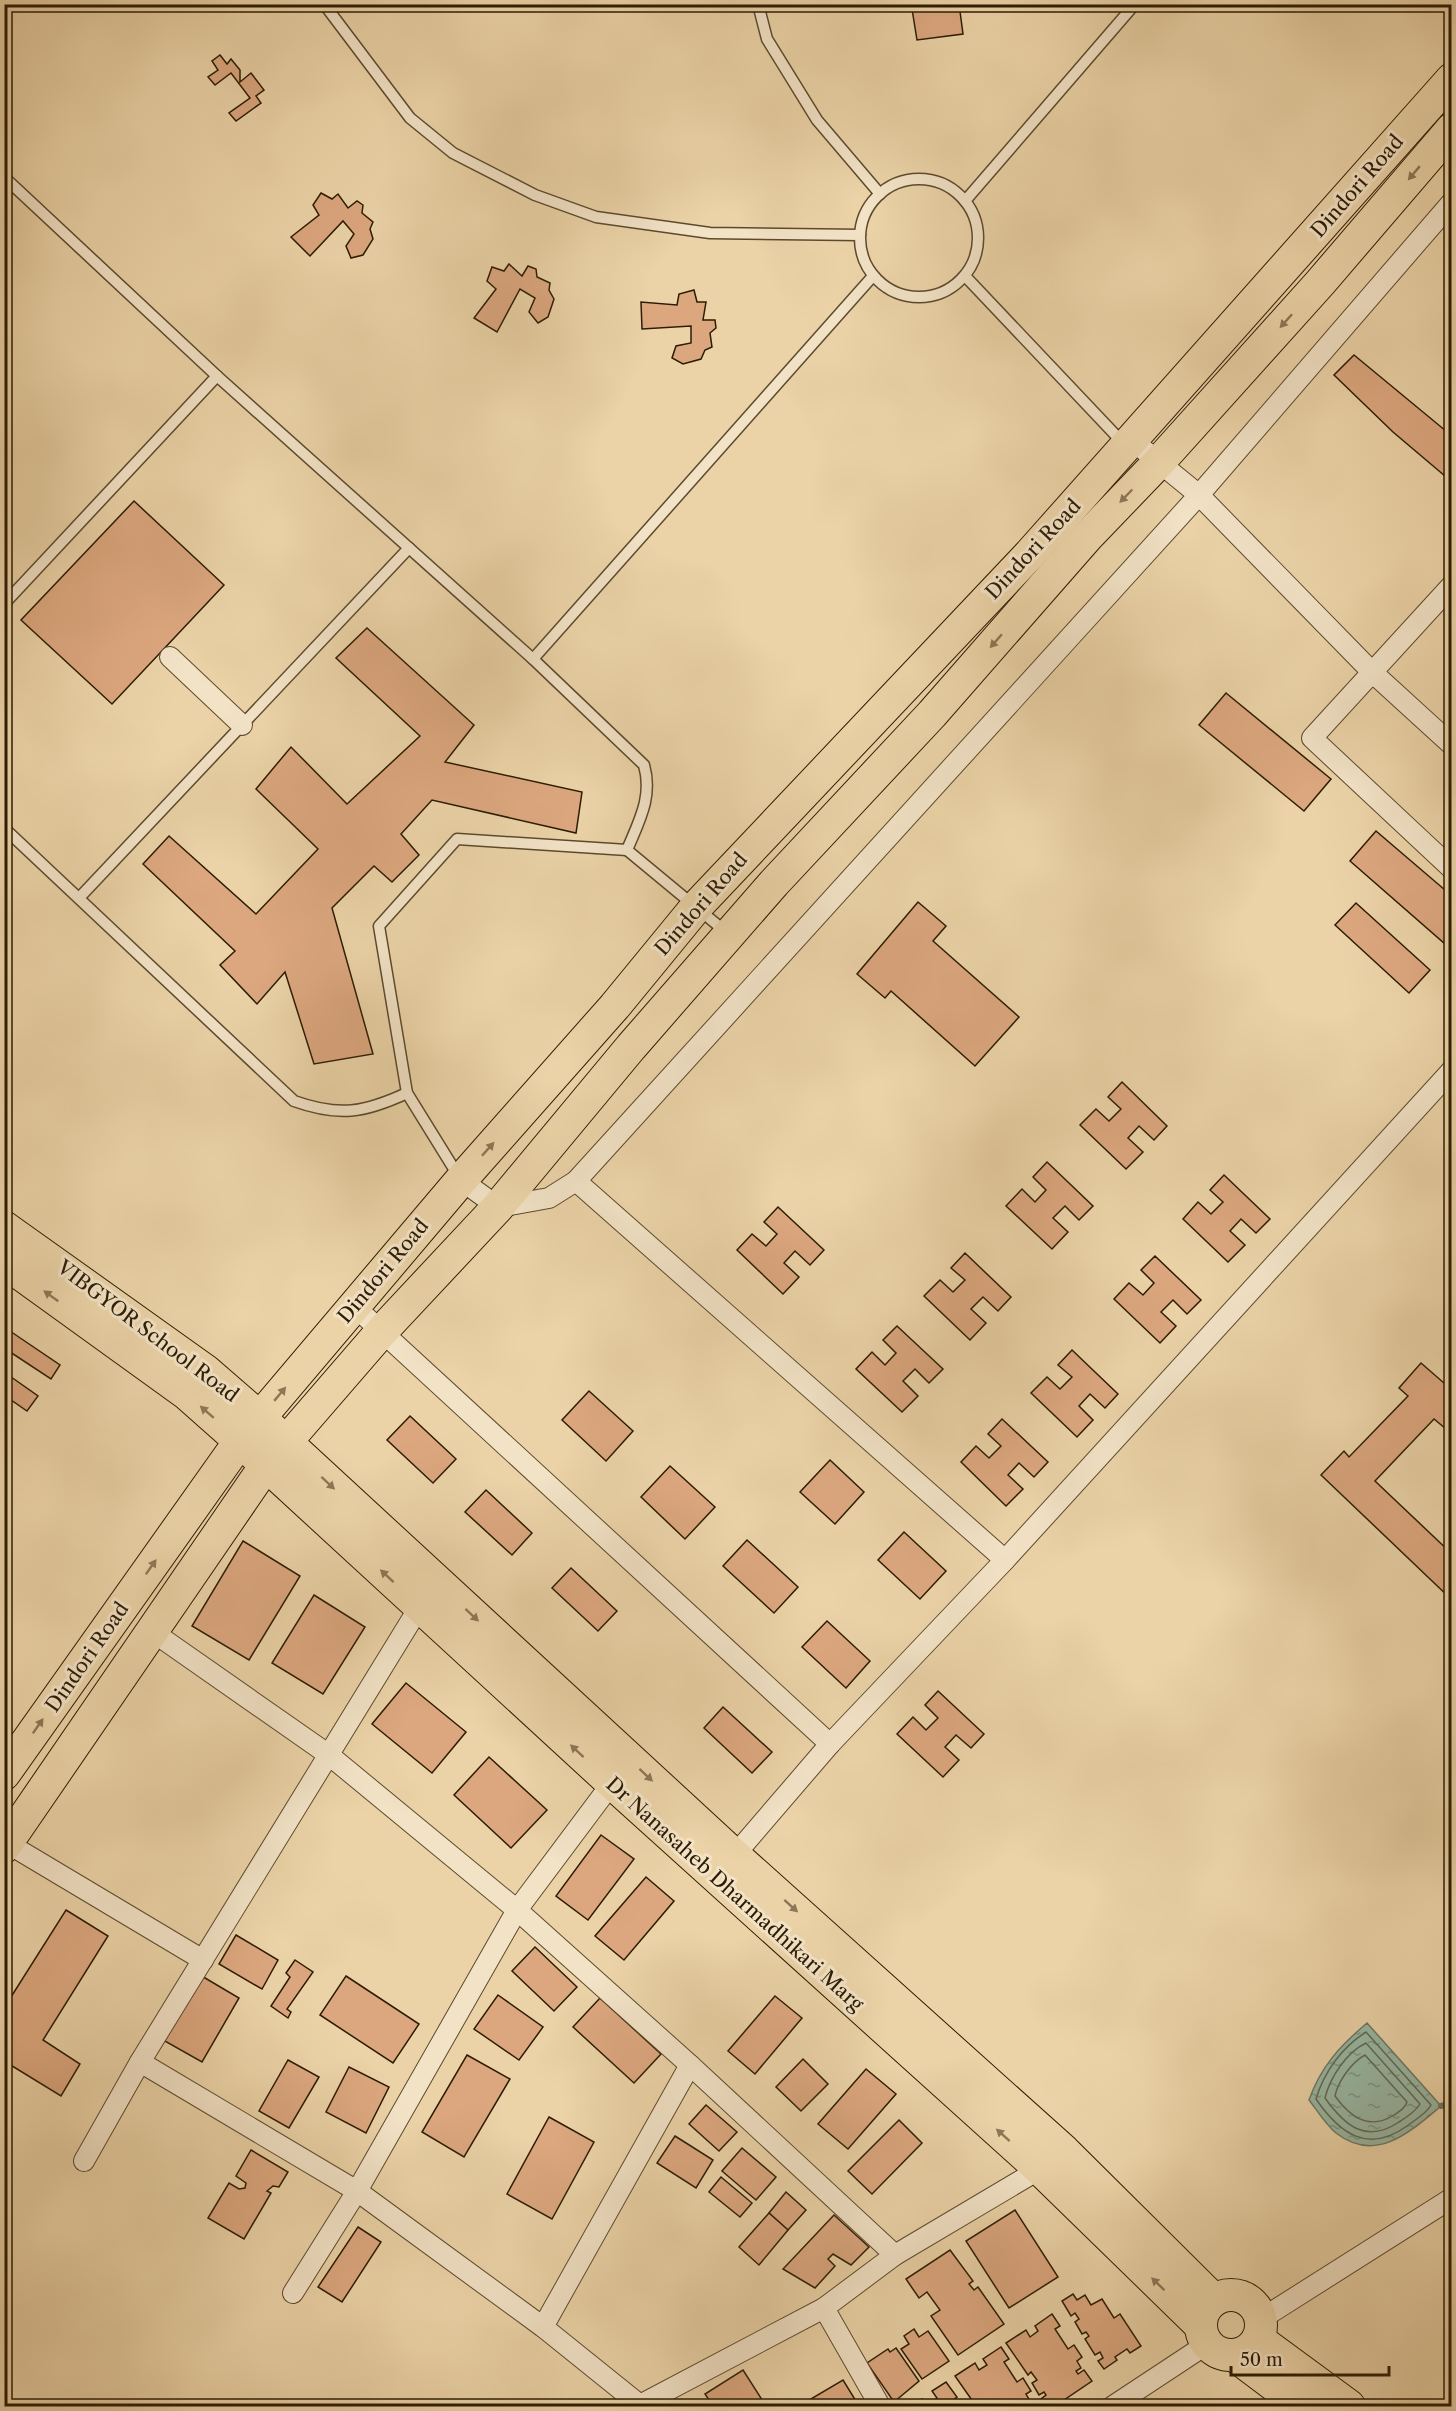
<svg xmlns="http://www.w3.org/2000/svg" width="1456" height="2411" viewBox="0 0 1456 2411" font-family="'Libre Caslon Text',serif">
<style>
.water{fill:url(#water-ripples);stroke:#6d7a65;stroke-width:1.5}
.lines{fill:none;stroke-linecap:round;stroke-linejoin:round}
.shore{stroke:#626a54;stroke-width:1.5}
.stream{stroke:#6d7a65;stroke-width:6}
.building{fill:#dca77f;stroke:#2c1c04;stroke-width:1.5}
.lane-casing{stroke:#5c4a2d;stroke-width:13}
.street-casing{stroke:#5c4a2d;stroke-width:22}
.primary-casing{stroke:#2c1c04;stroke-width:34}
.lane{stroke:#f2e2c6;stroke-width:10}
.street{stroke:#f2e2c6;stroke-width:20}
.primary{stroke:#ebd3a7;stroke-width:32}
.oneway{fill:#8c7856}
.labels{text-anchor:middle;stroke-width:6;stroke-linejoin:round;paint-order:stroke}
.street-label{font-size:20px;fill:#2c1c04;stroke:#f2e2c6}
</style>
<defs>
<pattern id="water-ripples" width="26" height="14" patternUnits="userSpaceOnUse" patternTransform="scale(1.5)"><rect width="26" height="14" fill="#98b8a5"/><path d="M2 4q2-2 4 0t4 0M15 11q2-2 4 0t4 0" fill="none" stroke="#7c9584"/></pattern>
</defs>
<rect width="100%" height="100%" fill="#ebd3a7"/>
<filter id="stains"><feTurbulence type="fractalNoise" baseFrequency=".00333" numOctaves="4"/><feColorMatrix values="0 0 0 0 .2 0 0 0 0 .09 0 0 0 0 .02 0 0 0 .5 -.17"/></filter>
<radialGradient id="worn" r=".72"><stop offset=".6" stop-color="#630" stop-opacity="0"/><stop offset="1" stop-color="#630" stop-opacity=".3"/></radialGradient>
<path class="water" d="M1367,2023L1441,2106C1410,2132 1376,2164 1336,2133C1325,2124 1317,2110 1309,2100C1321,2066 1340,2046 1367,2023Z"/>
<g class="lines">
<g class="shore">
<path d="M1366,2032L1431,2105C1427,2113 1415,2120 1407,2126C1368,2154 1340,2134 1316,2099C1324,2072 1342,2047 1366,2032Z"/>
<path d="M1366,2043L1420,2104C1416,2111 1407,2117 1399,2122C1366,2144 1345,2126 1325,2098C1330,2077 1347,2052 1366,2043Z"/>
<path d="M1365,2055L1407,2102C1405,2108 1400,2111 1394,2115C1369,2131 1350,2117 1335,2096C1338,2081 1352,2062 1365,2055Z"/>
</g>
<path class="stream" d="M1441,2106L1452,2103"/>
</g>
<g class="building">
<path d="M946,4H959L963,34L917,40L912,9Z"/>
<path d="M220,55L227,64L231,59L240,70V82L251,73L264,90L256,96L261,103L236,121L229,113L250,98L231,73L215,85L208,77L218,70L212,61Z"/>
<path d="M321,193L332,199L338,194L348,208L357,201L363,205L362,213L373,222L370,229L373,239L363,255L351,258L346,246L354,234L343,221L310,256L291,237L319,215L313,205Z"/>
<path d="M509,264L522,276L528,266L536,269L537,277L550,283L549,290L554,299L548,317L538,323L529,312L535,298L520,289L497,332L474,318L496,289L487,281L492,267L504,271Z"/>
<path d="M694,290L697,302H706L703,320H715L716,328L710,333L712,347L705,350L701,359L683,364L672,358L676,346L691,343V326L642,329L641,302L677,305L679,294Z"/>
<path d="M1354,355L1452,436V482L1393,432L1334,375Z"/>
<path d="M134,501L224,585L112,704L21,620Z"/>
<path d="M367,628L474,725L445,762L582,792L576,833L432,800L401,834L419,855L392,882L374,866L332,908L373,1054L314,1064L285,972L257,1004L220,965L235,951L143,864L169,836L256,914L318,849L256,789L291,747L347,804L420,736L336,658Z"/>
<path d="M1226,693L1331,779L1304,811L1199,725Z"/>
<path d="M1376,831L1452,896V950L1350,861Z"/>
<path d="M918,902L946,926L933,941L1019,1017L975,1066L891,991L885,998L857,974Z"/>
<path d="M1356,903L1430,970L1409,993L1335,925Z"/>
<path d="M1122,1082L1167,1126L1154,1140L1139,1126L1128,1138L1143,1152L1126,1169L1080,1125L1096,1109L1109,1121L1121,1109L1108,1097Z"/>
<path d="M1047,1162L1093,1206L1079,1220L1065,1206L1053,1218L1068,1232L1052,1249L1006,1206L1022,1189L1035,1202L1046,1190L1033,1177Z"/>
<path d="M1224,1175L1270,1219L1256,1233L1241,1219L1230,1231L1245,1245L1228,1262L1183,1219L1198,1202L1211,1214L1223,1202L1210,1190Z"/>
<path d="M778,1207L824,1250L810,1265L795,1251L784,1263L799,1277L783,1294L737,1250L752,1234L766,1246L777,1234L764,1222Z"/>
<path d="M965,1253L1011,1297L998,1311L983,1297L971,1309L986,1323L970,1340L924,1296L940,1280L953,1292L965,1280L951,1268Z"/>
<path d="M1155,1256L1201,1300L1187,1314L1173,1300L1161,1312L1176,1326L1160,1343L1114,1299L1129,1283L1143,1295L1154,1283L1141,1270Z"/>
<path d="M897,1326L943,1369L929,1383L915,1369L903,1381L918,1396L902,1412L856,1369L872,1352L885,1365L896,1353L883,1340Z"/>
<path d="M4,1327L60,1365L51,1379L4,1348Z"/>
<path d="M1072,1350L1118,1394L1105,1408L1090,1394L1079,1406L1093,1420L1077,1437L1031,1393L1047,1377L1060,1389L1072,1377L1058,1365Z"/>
<path d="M1421,1363L1452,1390V1434L1434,1419L1375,1481L1452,1554V1600L1321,1475L1344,1451L1349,1457L1408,1396L1399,1388Z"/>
<path d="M4,1372L38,1396L27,1411L4,1395Z"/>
<path d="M589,1391L633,1431L606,1461L562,1420Z"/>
<path d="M410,1416L456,1459L433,1483L387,1440Z"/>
<path d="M1002,1419L1048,1462L1034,1477L1019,1463L1008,1475L1023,1489L1006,1506L961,1462L976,1446L989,1458L1001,1446L988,1434Z"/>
<path d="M830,1460L864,1492L835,1524L800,1492Z"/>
<path d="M670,1466L715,1507L685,1539L641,1497Z"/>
<path d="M486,1490L532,1533L512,1555L465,1512Z"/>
<path d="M904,1532L946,1571L920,1599L878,1560Z"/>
<path d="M747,1540L798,1587L774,1613L723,1566Z"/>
<path d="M243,1541L300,1576L249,1660L192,1626Z"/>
<path d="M571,1568L617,1611L598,1631L552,1588Z"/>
<path d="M314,1595L365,1627L323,1694L272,1663Z"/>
<path d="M827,1621L870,1661L846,1688L802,1647Z"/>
<path d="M406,1683L466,1732L432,1773L372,1724Z"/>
<path d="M938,1691L984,1734L971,1748L956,1735L945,1747L959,1760L943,1777L897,1734L913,1717L926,1730L938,1718L925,1705Z"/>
<path d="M723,1707L772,1752L752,1773L704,1728Z"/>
<path d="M489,1757L547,1810L511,1848L454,1795Z"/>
<path d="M601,1835L634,1859L588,1920L556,1896Z"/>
<path d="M646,1877L674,1901L624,1960L595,1936Z"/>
<path d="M66,1910L108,1936L43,2040L80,2064L61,2096L4,2061V2008Z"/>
<path d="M236,1935L278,1960L262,1989L219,1964Z"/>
<path d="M535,1947L577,1987L554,2011L512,1971Z"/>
<path d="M295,1960L313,1972L287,2009L291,2012L288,2018L271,2006L290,1977L286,1973Z"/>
<path d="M200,1975L239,1998L202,2062L163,2040Z"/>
<path d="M346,1976L419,2024L393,2063L320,2015Z"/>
<path d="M498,1995L543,2027L519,2060L474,2029Z"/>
<path d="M775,1996L802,2018L755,2074L728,2051Z"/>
<path d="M600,1998L661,2054L634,2083L573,2027Z"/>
<path d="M467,2055L510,2079L464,2157L422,2132Z"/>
<path d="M803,2059L828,2084L801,2111L776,2087Z"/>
<path d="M288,2060L319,2077L289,2128L259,2111Z"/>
<path d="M349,2067L389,2087L366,2133L326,2112Z"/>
<path d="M866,2069L896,2094L848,2149L818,2124Z"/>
<path d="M706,2105L737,2132L719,2151L689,2124Z"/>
<path d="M549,2117L594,2142L552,2219L507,2194Z"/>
<path d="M899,2120L922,2143L872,2194L848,2171Z"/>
<path d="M675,2136L713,2160L696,2188L657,2163Z"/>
<path d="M742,2148L776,2177L756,2200L722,2171Z"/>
<path d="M251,2150L288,2172L279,2187L273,2186L267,2191L271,2193L244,2239L208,2218L229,2183L239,2189L245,2188L246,2183L236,2176Z"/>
<path d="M721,2177L752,2203L740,2217L709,2192Z"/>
<path d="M786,2192L806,2210L788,2230L769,2213Z"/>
<path d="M1015,2210L1058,2277L1009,2308L966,2241Z"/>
<path d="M769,2213L788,2230L759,2265L739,2247Z"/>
<path d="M834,2215L869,2247L851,2265L833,2254L828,2259L835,2266L815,2288L783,2269Z"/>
<path d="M358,2227L381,2242L342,2302L318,2287Z"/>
<path d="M950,2250L973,2281L969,2284L974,2290L978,2287L1004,2324L958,2355L931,2316L940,2310L927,2292L919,2298L906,2279Z"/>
<path d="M1073,2294L1077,2300L1085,2295L1091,2305L1102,2299L1114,2318L1120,2314L1141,2346L1130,2353L1127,2349L1115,2357L1117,2360L1104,2369L1098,2361L1103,2358L1100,2352L1095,2355L1085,2339L1089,2336L1086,2332L1082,2334L1075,2322L1079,2319L1075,2313L1071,2316L1062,2301Z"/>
<path d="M1052,2314L1060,2326L1055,2329L1068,2349L1074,2345L1082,2357L1077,2361L1081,2368L1076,2371L1078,2374L1084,2370L1092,2381L1055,2406H1046L1041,2399L1046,2395L1044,2392L1039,2395L1032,2383L1037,2380L1031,2372L1028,2375L1006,2343L1026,2330L1030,2337L1038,2331L1035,2326Z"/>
<path d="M914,2329L919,2337L928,2331L949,2361L922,2379L901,2349L909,2344L904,2336Z"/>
<path d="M1001,2347L1009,2359L1004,2362L1017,2382L1023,2378L1031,2391L1026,2394L1030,2401L1025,2404L1026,2406H976L955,2376L975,2363L979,2370L987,2365L983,2359Z"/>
<path d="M896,2348L919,2381L894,2402L867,2363L888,2349L890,2352Z"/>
<path d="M743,2370L766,2406H713L705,2394Z"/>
<path d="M843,2380L859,2406H799Z"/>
<path d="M946,2382L957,2397L948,2404L949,2406H911L922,2399L927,2405L937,2398L932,2391Z"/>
</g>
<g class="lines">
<g class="lane-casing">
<g id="lane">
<path d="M324,4L410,118L453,153L535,195L596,217L710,233L860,235"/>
<path d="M758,4L767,39L817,120L880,194"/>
<path d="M4,177L217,376"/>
<circle cx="919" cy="238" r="59"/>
<path d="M965,201L1135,4"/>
<path d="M965,276L1124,444"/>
<path d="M4,604L217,376L533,659"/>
<path d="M4,828L294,1101C339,1117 364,1113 407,1093"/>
<path d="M79,898L409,548"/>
<path d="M726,932L627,850C639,821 653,797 644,765L533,659L873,276"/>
<path d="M459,1177L407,1093L379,926L457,839L627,850"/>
</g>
</g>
<g class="street-casing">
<g id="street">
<path d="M1452,202L1199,495L1372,672L1452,745"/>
<path d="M1452,585L1312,738L1452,869"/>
<path d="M170,657L242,725"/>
<path d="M461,1180L498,1207L549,1198L576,1181L1199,495L1133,441"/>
<path d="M576,1181L1005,1560"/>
<path d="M354,1306L830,1744"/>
<path d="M153,1632L329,1755L517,1910L690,2065L895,2255"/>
<path d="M7,1843L203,1960"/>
<path d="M727,1864L830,1744L1005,1560L1452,1070"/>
<path d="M140,2062L357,2191L543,2327L640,2405"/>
<path d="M84,2161L140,2062L420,1606"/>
<path d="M293,2293L357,2191L517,1910L612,1783"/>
<path d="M824,2308L880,2406"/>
<path d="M1261,2319L1452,2198"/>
<path d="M543,2327L690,2065"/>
<path d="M638,2406L824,2308L895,2255L1040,2169"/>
<path d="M1113,2406L1207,2344"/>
</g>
</g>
<g class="primary-casing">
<g id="primary">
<path d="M4,1227L206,1371L260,1418L734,1855L1064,2151L1214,2300"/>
<path d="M4,1262L187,1394L240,1441L612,1783L1040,2169L1200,2325"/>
<path d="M4,1774L240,1441L461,1180L615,1006L697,906L1030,554L1452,79"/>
<path d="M4,1847L266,1465L381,1332L498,1207L631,1047L774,883L932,714L1087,537L1159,462L1320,283L1452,129"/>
<circle cx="1231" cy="2325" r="30"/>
<path d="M1258,2339L1349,2406"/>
<path d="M1234,2355L1302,2406"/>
</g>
</g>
<use href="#lane" class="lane"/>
<use href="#street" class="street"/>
<use href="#primary" class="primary"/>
</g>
<defs><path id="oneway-solid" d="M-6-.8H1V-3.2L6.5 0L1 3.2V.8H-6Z" transform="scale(1.5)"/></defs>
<g class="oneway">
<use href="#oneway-solid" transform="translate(1414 173) rotate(130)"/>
<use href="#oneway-solid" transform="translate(1286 321) rotate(132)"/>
<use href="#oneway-solid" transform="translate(1126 496) rotate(134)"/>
<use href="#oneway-solid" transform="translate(996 641) rotate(131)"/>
<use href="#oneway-solid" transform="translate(488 1149) rotate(-48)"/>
<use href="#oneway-solid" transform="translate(51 1296) rotate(-144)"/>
<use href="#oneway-solid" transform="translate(280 1394) rotate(-50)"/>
<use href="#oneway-solid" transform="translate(207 1412) rotate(-139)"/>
<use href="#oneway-solid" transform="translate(328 1483) rotate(43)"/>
<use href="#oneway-solid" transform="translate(151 1567) rotate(-55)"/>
<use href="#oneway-solid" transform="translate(387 1576) rotate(-137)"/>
<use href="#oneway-solid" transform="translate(472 1615) rotate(43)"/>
<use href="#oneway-solid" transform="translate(38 1726) rotate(-55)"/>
<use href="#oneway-solid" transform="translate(577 1751) rotate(-137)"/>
<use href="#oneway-solid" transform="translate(646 1775) rotate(43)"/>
<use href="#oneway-solid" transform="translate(791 1906) rotate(42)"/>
<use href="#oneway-solid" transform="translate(1003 2135) rotate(-138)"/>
<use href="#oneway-solid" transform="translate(1158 2284) rotate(-136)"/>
</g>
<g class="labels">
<g class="street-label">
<text transform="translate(1357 186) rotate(-49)" y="7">Dindori Road</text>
<text transform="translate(1033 549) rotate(-47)" y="7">Dindori Road</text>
<text transform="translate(701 904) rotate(-49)" y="7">Dindori Road</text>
<text transform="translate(383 1271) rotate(-50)" y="7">Dindori Road</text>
<text transform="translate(148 1331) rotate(37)" y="7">VIBGYOR School Road</text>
<text transform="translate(87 1657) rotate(-55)" y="7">Dindori Road</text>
<text transform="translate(735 1894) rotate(42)" y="7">Dr Nanasaheb Dharmadhikari Marg</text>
</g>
</g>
<rect width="1456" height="2411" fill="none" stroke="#ebd3a7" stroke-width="24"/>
<rect x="6" y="6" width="1444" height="2399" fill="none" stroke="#2c1c04" stroke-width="3"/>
<rect x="12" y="12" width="1432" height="2387" fill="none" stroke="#2c1c04" stroke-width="1.5"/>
<path d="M1231 2366v9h158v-9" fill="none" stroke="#2c1c04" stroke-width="3"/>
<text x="1240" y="2366" font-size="18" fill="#2c1c04" stroke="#f2e2c6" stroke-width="4.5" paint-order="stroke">50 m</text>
<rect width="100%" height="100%" filter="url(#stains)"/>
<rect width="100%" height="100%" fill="url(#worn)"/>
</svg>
